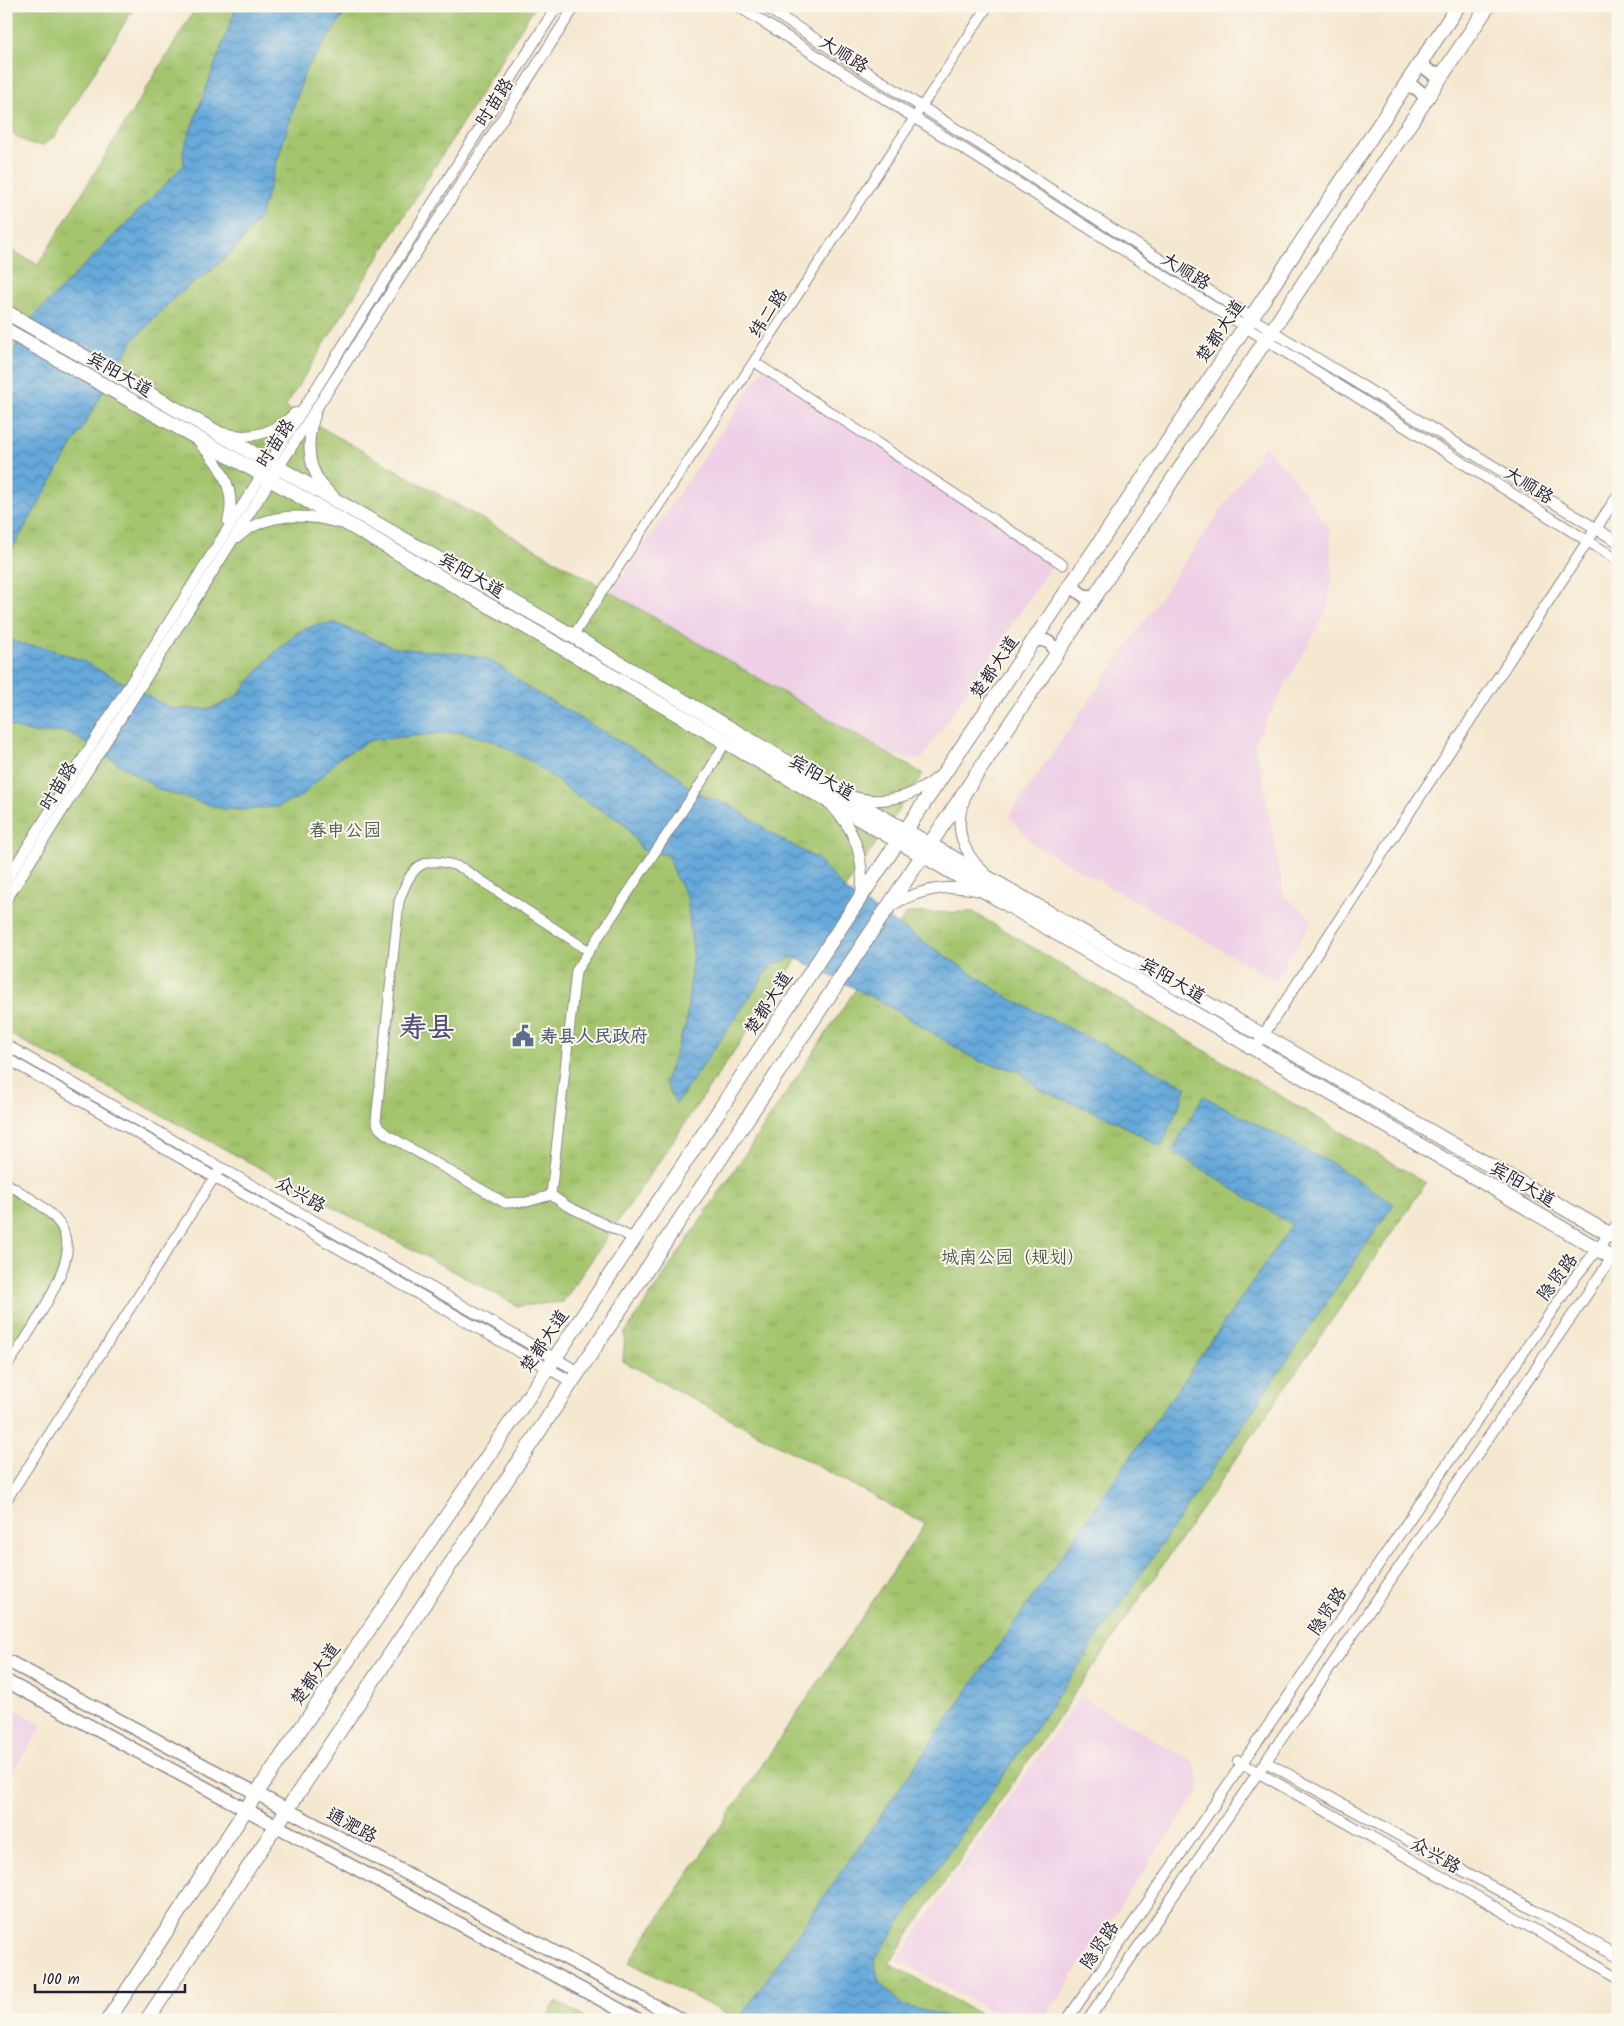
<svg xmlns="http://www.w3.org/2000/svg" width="1624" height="2026" viewBox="0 0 1624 2026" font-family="Kalam,'LXGW WenKai TC',sans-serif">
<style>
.built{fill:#efd0e6}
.grass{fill:#a4c56e;stroke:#637454}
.park{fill:url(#park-tufts);stroke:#637454}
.water{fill:url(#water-waves);stroke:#44658a}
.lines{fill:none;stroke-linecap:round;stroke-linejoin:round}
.minor-casing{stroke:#8c8586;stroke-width:11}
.tertiary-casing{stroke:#8c8586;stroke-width:12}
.secondary-casing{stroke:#8c8586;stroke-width:15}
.primary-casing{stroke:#8c8586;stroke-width:16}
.trunk-casing{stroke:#8c8586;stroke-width:16}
.minor{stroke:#fff;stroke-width:9}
.tertiary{stroke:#fff;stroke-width:10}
.secondary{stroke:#fff;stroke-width:12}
.primary{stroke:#fff;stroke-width:14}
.trunk{stroke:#fff;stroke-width:14}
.labels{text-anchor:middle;stroke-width:4;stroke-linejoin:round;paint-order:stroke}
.street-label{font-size:18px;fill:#22223b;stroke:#fbf7ec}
.park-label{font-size:18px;fill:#505b4d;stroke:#fbf7ec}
.service-label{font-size:18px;font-weight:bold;fill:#4e5e75;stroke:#fbf7ec;text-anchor:start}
.town-label{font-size:28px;font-weight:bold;fill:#554e76;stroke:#fbf7ec}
</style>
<defs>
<pattern id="park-tufts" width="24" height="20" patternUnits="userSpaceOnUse" patternTransform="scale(1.25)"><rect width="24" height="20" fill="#a4c56e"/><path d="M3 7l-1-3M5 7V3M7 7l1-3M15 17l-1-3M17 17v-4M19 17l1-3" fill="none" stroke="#8da960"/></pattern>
<pattern id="water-waves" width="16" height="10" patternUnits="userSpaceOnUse" patternTransform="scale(1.25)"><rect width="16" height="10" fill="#65a8da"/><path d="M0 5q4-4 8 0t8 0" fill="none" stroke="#5388b2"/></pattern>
</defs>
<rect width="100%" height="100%" fill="#fbf7ec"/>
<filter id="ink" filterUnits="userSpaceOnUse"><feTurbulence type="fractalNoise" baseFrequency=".02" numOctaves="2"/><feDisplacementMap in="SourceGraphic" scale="10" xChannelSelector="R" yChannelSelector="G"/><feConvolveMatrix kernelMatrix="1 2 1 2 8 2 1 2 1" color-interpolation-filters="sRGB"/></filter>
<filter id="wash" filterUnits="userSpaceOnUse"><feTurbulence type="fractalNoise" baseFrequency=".0096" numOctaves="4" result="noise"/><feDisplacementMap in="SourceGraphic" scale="20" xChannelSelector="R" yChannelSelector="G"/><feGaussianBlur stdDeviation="1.12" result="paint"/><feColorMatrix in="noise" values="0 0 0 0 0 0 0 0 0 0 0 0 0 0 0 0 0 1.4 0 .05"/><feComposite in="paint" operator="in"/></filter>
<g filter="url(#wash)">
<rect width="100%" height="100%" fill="#f5e8d0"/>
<g class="built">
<path d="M764,368L1054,562L921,760L859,749L605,603Z"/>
<path d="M1265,446L1296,481L1330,530L1332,578L1327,610L1254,743L1262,774L1284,896L1313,920L1275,980L1033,844L1009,816Z"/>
<path d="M1080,1696L1195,1763L1200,1789L1043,2020H1007L897,1960Z"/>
<path d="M6,1705L39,1722L41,1728L6,1782Z"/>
</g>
<g class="grass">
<path d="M6,6H135L55,136L43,145L29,144L6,129Z"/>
<path d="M6,1187C19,1196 54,1216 59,1230C61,1236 64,1247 63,1253C62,1280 22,1340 6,1364Z"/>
</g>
<g class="park">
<path d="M197,6H535L285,407L595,583L923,774L563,1302L518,1306L6,1032V247L38,265Z"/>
<path d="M973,912L1426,1183L889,1963L990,2020H737L629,1962L925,1524L623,1361L625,1333L907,913Z"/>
<path d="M556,2002L589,2020H545Z"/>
</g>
<g class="water">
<path d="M237,6H350L305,71L261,214L239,245L214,268L177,295L132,342L6,560V368L27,323L184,165L183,150Z"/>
<path d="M335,623L395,648L466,654L488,660L504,669L525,686L677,775L683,783L708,798L729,804L777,837L816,858L846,891L1011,999L1187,1087L1161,1147L1107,1117L1040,1090L1019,1071L978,1061L887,1005L794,957L772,965L676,1104L665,1082L686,1023L693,952L687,897L674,874L668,855L642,850L624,823L574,794L535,764L496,742L458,732L371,740L341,757L302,796L277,807L243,810L223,809L160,790L71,734L61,732L37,734L6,725V638L25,645L44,647L81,660L172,709H210L236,697L272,655L298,632L316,625Z"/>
<path d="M1203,1096L1334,1165L1394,1204L1029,1738L874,1960L879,1982L903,2006L965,2020H738L1292,1225L1172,1151Z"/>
</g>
</g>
<g filter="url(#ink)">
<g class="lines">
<g class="minor-casing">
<g id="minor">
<path d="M759,365L1063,565"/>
<path d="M573,636L988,6"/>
<path d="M6,1183C25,1195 48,1207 61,1226C64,1231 68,1246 67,1252C62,1285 25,1340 6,1368"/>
<path d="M551,1195L527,1202L505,1203L386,1134L379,1128L376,1121L399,902C411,865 423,853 462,868L589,951"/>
<path d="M635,1239L567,1206L551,1195L576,971L707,774L725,743"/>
<path d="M6,1501L218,1172"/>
</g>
</g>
<g class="tertiary-casing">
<g id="tertiary">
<path d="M738,6L1199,298L1618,560"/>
<path d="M764,6L1272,331L1618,542"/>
<path d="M315,415C305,444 307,475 333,495"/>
<path d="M225,433C250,441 277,432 295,413"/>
<path d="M201,445C221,464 237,493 228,521"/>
<path d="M238,537C266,512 305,513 339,523"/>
<path d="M851,796C881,806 915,797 938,777"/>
<path d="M965,798C953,826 962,852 984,872"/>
<path d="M833,808C857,831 865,863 861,895"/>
<path d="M6,881L557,6"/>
<path d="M6,900L278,468L575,6"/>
<path d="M891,906C916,890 950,883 980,891"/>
<path d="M1260,1040L1618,495"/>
<path d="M6,1045L579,1372"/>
<path d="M6,1058L572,1382"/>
<path d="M1238,1761L1618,1977"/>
<path d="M1266,1762L1618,1956"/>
<path d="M1067,2020L1573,1280L1618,1223"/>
<path d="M1088,2020L1618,1249"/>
</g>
</g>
<g class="secondary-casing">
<g id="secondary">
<path d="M1424,57V67L1433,74L1444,72"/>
<path d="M1405,87C1416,86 1421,90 1425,100"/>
<path d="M1074,582L1075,589L1084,596H1095"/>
<path d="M1035,640C1047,639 1052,643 1057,654"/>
<path d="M6,1660L682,2020"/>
<path d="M6,1681L639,2020"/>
</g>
</g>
<g class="primary-casing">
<g id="primary">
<path d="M108,2020L256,1794L555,1358L858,901L1251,318L1458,6"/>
<path d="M147,2020L1488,6"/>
</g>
</g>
<g class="trunk-casing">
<g id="trunk">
<path d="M6,312L573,636L838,792L1618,1239"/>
<path d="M6,330L261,474L988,893L1618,1261"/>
</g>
</g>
<use href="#minor" class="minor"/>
<use href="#tertiary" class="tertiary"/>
<use href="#secondary" class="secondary"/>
<use href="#primary" class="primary"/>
<use href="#trunk" class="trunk"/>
</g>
</g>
<defs>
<g id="civic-bare" transform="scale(1.725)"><path d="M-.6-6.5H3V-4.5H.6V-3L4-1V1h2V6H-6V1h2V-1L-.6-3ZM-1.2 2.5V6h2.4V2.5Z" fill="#5c6f8a" stroke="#fbf7ec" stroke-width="2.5" paint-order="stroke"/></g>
</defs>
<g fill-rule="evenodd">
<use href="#civic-bare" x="523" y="1036"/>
</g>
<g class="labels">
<g class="street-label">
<text transform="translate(844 54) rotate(32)" y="6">大顺路</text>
<text transform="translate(494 102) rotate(-57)" y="6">时苗路</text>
<text transform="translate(1186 271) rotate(32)" y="6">大顺路</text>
<text transform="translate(768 313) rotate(-57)" y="6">纬二路</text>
<text transform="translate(1220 331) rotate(-56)" y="6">楚都大道</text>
<text transform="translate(120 374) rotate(30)" y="6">宾阳大道</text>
<text transform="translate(275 443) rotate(-57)" y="6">时苗路</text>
<text transform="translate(1529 485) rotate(32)" y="6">大顺路</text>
<text transform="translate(472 575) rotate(30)" y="6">宾阳大道</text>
<text transform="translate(994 667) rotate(-56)" y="6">楚都大道</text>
<text transform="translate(822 777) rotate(30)" y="6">宾阳大道</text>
<text transform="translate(58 786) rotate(-58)" y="6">时苗路</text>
<text transform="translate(1173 980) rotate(30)" y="6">宾阳大道</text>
<text transform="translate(768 1003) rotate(-57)" y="6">楚都大道</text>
<text transform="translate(1523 1184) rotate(30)" y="6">宾阳大道</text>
<text transform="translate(301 1194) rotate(30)" y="6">众兴路</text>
<text transform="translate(1557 1277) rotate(-53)" y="6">隐贤路</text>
<text transform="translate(544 1341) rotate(-56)" y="6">楚都大道</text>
<text transform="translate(1327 1611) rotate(-56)" y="6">隐贤路</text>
<text transform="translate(315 1674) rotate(-55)" y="6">楚都大道</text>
<text transform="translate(352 1825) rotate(28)" y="6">通淝路</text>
<text transform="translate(1436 1855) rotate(30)" y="6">众兴路</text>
<text transform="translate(1099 1945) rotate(-56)" y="6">隐贤路</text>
</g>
<g class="park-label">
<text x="345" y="836">春申公园</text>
<text x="1013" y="1263">城南公园（规划）</text>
</g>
<g class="service-label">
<text x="540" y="1042">寿县人民政府</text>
</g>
<g class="town-label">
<text x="427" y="1036">寿县</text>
</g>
</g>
<rect width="1624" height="2026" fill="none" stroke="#fbf7ec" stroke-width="25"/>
<path d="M35 1984v8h150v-8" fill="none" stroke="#22223b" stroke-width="2.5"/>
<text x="42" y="1984" font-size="15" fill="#22223b" stroke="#fbf7ec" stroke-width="4" paint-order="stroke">100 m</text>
</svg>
